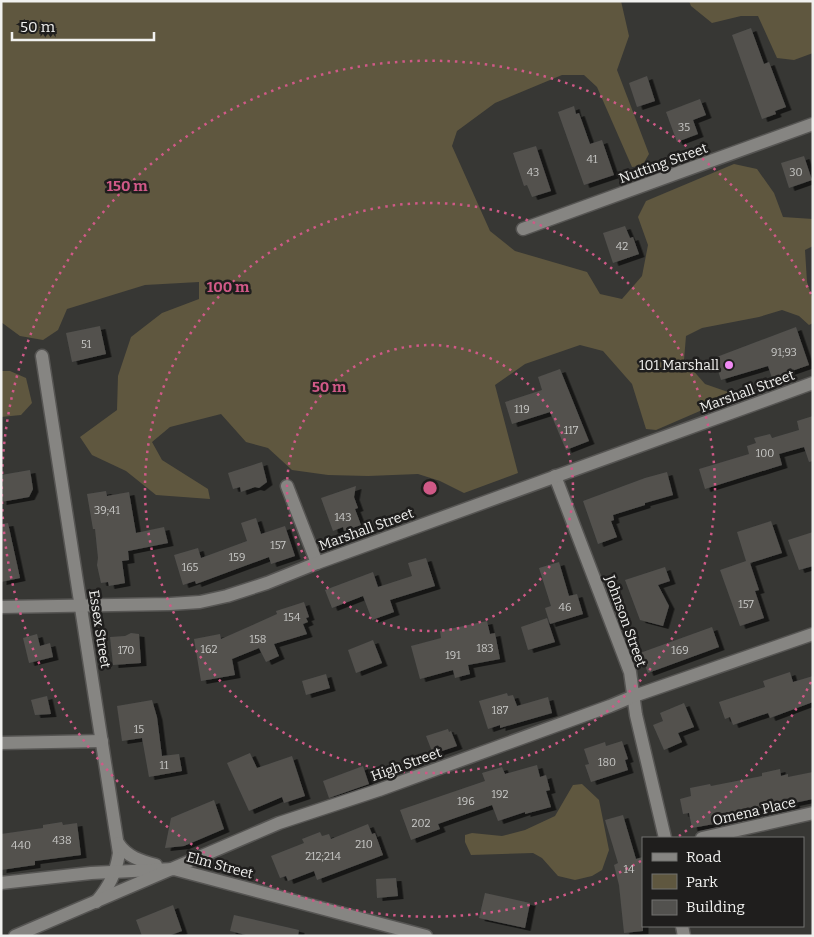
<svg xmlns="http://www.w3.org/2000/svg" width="814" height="937" viewBox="0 0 814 937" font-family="Bitter,serif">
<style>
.green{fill:#5f573f}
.building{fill:#52514e;filter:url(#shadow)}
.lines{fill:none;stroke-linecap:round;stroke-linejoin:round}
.street-casing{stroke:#565553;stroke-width:15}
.secondary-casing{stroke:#565553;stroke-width:15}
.street{stroke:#868582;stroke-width:12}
.secondary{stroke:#868582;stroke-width:12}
.ring{fill:none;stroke:#d05987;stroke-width:2.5;stroke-dasharray:2.5 5}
.poi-dot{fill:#f18af4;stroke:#1f1e1d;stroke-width:2}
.labels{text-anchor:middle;stroke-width:5;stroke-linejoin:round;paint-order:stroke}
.number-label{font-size:11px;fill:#c9c9c7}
.street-label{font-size:14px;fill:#f1f1ef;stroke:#1f1e1d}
.poi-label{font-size:14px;fill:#f1f1ef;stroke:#1f1e1d;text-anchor:end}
.centre{fill:#d05987;stroke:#1f1e1d;stroke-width:2.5}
.ring-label{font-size:15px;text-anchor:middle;font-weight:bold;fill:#d05987;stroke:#1f1e1d;stroke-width:5;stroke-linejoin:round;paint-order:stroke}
</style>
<defs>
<filter id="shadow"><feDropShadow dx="5.5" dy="3" stdDeviation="0" flood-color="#0009"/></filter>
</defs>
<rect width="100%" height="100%" fill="#373734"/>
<g class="green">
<path d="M1,1H621L629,36L617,70L649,154L642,166L632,167L597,87L584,75H562L495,103L457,131L452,146L490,231L515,251L587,272L600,294L622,299L642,276L648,245L638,217L646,201L734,164L757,169L774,193L783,217L813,219V246L805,250L807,282L813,300V323L809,325L799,316L782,310L759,317L702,328L686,336L684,360L705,384L728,392L723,401L656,430L646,429L632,384L603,351L580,345L525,364L495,385L518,473L464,493L440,481L418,474L368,476L328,475L292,470L268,448L246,442L221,414L170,427L152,442L162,460L208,489L210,499L156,495L126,471L92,455L80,437L117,410L118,376L131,337L162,313L199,299V282L145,285L67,309L58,330L43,340L20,336L1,322Z"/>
<path d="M689,1H813V53L794,60L777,58L758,16H741L712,23L691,6Z"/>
<path d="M1,371H10L26,378L32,403L21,415L1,417Z"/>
<path d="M582,784L599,800L609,850L602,870L592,876L575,880L558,876L542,858L533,853L471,855L465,842V835L472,833L502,836L525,830L555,816L573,785Z"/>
</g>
<g class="building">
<path d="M751,28L764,64L769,62L786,107L775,111L776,114L762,119L732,35Z"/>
<path d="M647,76L655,101L637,107L629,83Z"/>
<path d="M700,99L706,115L693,120L698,134L677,142L666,112Z"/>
<path d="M574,106L576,114L579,113L590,144L602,140L614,175L584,185L558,112Z"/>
<path d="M536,146L551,191L532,197L527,185L524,186L513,153Z"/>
<path d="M804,156L812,180L789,188L781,163Z"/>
<path d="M625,226L630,238L633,237L639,254L613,263L603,233Z"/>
<path d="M100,326L106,354L72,362L66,333Z"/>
<path d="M796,327L809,365L772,378L768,366L721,380L714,358Z"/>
<path d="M560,369L589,441L566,450L550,412L512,424L505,402L542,390L538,377Z"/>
<path d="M813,416V461L809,462L804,447L779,454L782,465L705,489L699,469L749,454L747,446L756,443L754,438L770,434L772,438L799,430L797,421Z"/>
<path d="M262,462L267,482L259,488L255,487L241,492L240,487L233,489L228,473Z"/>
<path d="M30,470L33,489L29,497L1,502V475Z"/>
<path d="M667,472L673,495L645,503V505L613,515L614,520L611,521L617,537L598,544L583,501L645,478Z"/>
<path d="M356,486L354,497L358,508L355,509L361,525L344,531L343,527L333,531L321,498Z"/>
<path d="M106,491L107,496L129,492L136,533L164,527L168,543L128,551L129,560L122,561L125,583L109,586L108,582L101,583L97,565L98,558L95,529H93L87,494Z"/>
<path d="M256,518L261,534L285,526L295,556L271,564L269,557L196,584L195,581L183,585L174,555L198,548L201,558L247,541L241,523Z"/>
<path d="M771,521L782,553L750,563L759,590L755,591L764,618L740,626L720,570L746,561L737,532Z"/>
<path d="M8,523L20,578L1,582V524Z"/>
<path d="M813,532V566L799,570L788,540Z"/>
<path d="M426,558L435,586L390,600L394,612L372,620L363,596L332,608L325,590L373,572L378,587L412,576L408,563Z"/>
<path d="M559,562L569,596L577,594L583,614L550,624L545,608L551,606L539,568Z"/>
<path d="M665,567L670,581L658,585L669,606L663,626L640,620L625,580Z"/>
<path d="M304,602L309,617L306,618L308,622L303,624L307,634L274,644L279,656L266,662L259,648L232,659L235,675L201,681L194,639L220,634L221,639L277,614L276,611Z"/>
<path d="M547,618L555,642L528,650L521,627Z"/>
<path d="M487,621L490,634L495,633L500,659L468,665L470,674L455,678L453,670L420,679L411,646L441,638L440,631Z"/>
<path d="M712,627L719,647L648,673L640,653Z"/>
<path d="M131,633L139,634L141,663L113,665L110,637L125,636Z"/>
<path d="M37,634L40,646L50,643L53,657L29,663L23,638Z"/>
<path d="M373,640L382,663L356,673L348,650Z"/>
<path d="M790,672L793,682L813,676V702L770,718L768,713L733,725L730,717L725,719L719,702L765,687L763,681Z"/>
<path d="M326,674L330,688L306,695L302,681Z"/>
<path d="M507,693L508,696L513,695L517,706L548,697L552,713L500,728V725L488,729L479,701Z"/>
<path d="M47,696L51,714L35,715L31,700Z"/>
<path d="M152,700L157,717L162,756L179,754L182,771L149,777L142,738L122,741L117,706Z"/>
<path d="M684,703L694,727L678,733L682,742L664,750L653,725L663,721L660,713Z"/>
<path d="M448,729L449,732L451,731L457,746L433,754L426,736Z"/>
<path d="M622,741L628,759L625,760L628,770L591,782L585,765L589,764L584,749L605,742L606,746Z"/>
<path d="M250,753L257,768L292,756L305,796L284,803L282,797L249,811L227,763Z"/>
<path d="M537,765L540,777L546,775L550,790L546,791L551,807L525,814V812L498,821L492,805L438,824L440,829L411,840L400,810L485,781L482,773L502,767L505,774Z"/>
<path d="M363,766L369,784L329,798L323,781Z"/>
<path d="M780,769L781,776L788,774V777L813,772V799L794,803L795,806L770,811L768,804L752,812L736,814L734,818H713L714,824L692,828L689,813L683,814L680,799L691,796L690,788L710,784L711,786L762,776V773Z"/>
<path d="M214,800L224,829L184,846L165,848L171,818Z"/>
<path d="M623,815L636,859L643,857V931L624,933L619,885L614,865L618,863L605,820Z"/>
<path d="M62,822L63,825L77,823L81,855L35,861V865L1,870V834L43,828V825Z"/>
<path d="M368,824L372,834L375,833L383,855L317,880L314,871L288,881L286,876L280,878L271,856L304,843L302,839L320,832L322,836L329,834L331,839Z"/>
<path d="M396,878L398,896L377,898L376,879Z"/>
<path d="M485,893L530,903L525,928L479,918Z"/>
<path d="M173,905L182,931L168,936H142L136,920Z"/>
<path d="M234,915L299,930L298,936H250L230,931Z"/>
</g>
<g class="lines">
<g class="street-casing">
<g id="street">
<path d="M523,229L813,124"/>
<path d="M42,356L119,853C116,873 109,887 96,902"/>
<path d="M555,476L630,672L636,715L665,838"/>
<path d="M287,486L317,563"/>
<path d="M1,607L170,604L200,602L227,596L267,583L317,563L813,383"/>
<path d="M1,743L102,741"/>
<path d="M702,838L813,813"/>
<path d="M118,843C127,857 141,861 156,865"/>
<path d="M1,883L91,873L174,869L426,936"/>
<path d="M682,926L684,936"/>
</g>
</g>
<g class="secondary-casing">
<path id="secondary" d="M15,936L279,823L379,790L610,706L634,696L813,634"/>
</g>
<use href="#street" class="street"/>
<use href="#secondary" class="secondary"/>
</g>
<g class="ring">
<circle cx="430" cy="488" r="143"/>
<circle cx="430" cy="488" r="285"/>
<path d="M811 682A428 428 0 0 1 679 836M641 861A428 428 0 1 1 811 294"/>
</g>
<circle class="poi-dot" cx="729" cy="365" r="5"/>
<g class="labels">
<g class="number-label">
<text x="684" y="131">35</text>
<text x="592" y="163">41</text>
<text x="533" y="176">43</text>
<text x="796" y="176">30</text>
<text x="622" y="250">42</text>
<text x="86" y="348">51</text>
<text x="784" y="356">91;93</text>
<text x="522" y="413">119</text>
<text x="571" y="434">117</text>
<text x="765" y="457">100</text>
<text x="107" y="514">39;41</text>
<text x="343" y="521">143</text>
<text x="278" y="549">157</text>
<text x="237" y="561">159</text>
<text x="190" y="571">165</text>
<text x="746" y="608">157</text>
<text x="565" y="611">46</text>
<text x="292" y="621">154</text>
<text x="258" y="643">158</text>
<text x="485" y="652">183</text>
<text x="209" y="653">162</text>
<text x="126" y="654">170</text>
<text x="680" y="654">169</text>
<text x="453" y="659">191</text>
<text x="500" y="714">187</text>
<text x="139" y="733">15</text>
<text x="607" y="766">180</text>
<text x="164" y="769">11</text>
<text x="500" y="798">192</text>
<text x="466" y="805">196</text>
<text x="421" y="827">202</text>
<text x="62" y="844">438</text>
<text x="364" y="848">210</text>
<text x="21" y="849">440</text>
<text x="323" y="860">212;214</text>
<text x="629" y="873">14</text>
</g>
<g class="street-label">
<text transform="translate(663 163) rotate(-20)" y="5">Nutting Street</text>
<text transform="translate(747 391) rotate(-20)" y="5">Marshall Street</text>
<text transform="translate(366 529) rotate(-20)" y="5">Marshall Street</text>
<text transform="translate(626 621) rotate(70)" y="5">Johnson Street</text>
<text transform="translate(100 629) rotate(81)" y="5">Essex Street</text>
<text transform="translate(406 764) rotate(-20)" y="5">High Street</text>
<text transform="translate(754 811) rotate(-13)" y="5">Omena Place</text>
<text transform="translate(220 865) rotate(15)" y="5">Elm Street</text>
</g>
<g class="poi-label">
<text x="719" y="370">101 Marshall</text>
</g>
</g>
<circle cx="430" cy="488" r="8" class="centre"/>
<g class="ring-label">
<text x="127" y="191">150 m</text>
<text x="228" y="292">100 m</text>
<text x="329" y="392">50 m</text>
</g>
<rect width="814" height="937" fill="none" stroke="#f1f1ef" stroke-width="5"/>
<rect x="642" y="837" width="162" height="90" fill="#1f1e1d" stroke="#737271"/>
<rect x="652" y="853" width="25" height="8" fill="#868582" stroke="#737271"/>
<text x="686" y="862" font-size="15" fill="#f1f1ef">Road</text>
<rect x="652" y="874" width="25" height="15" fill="#5f573f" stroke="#737271"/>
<text x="686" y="887" font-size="15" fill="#f1f1ef">Park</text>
<rect x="652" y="900" width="25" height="15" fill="#52514e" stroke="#737271"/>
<text x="686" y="912" font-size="15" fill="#f1f1ef">Building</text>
<path d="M12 32v8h142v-8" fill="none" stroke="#f1f1ef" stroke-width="2.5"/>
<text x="20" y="32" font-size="15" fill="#f1f1ef" stroke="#1f1e1d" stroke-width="4" paint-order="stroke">50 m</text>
</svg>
